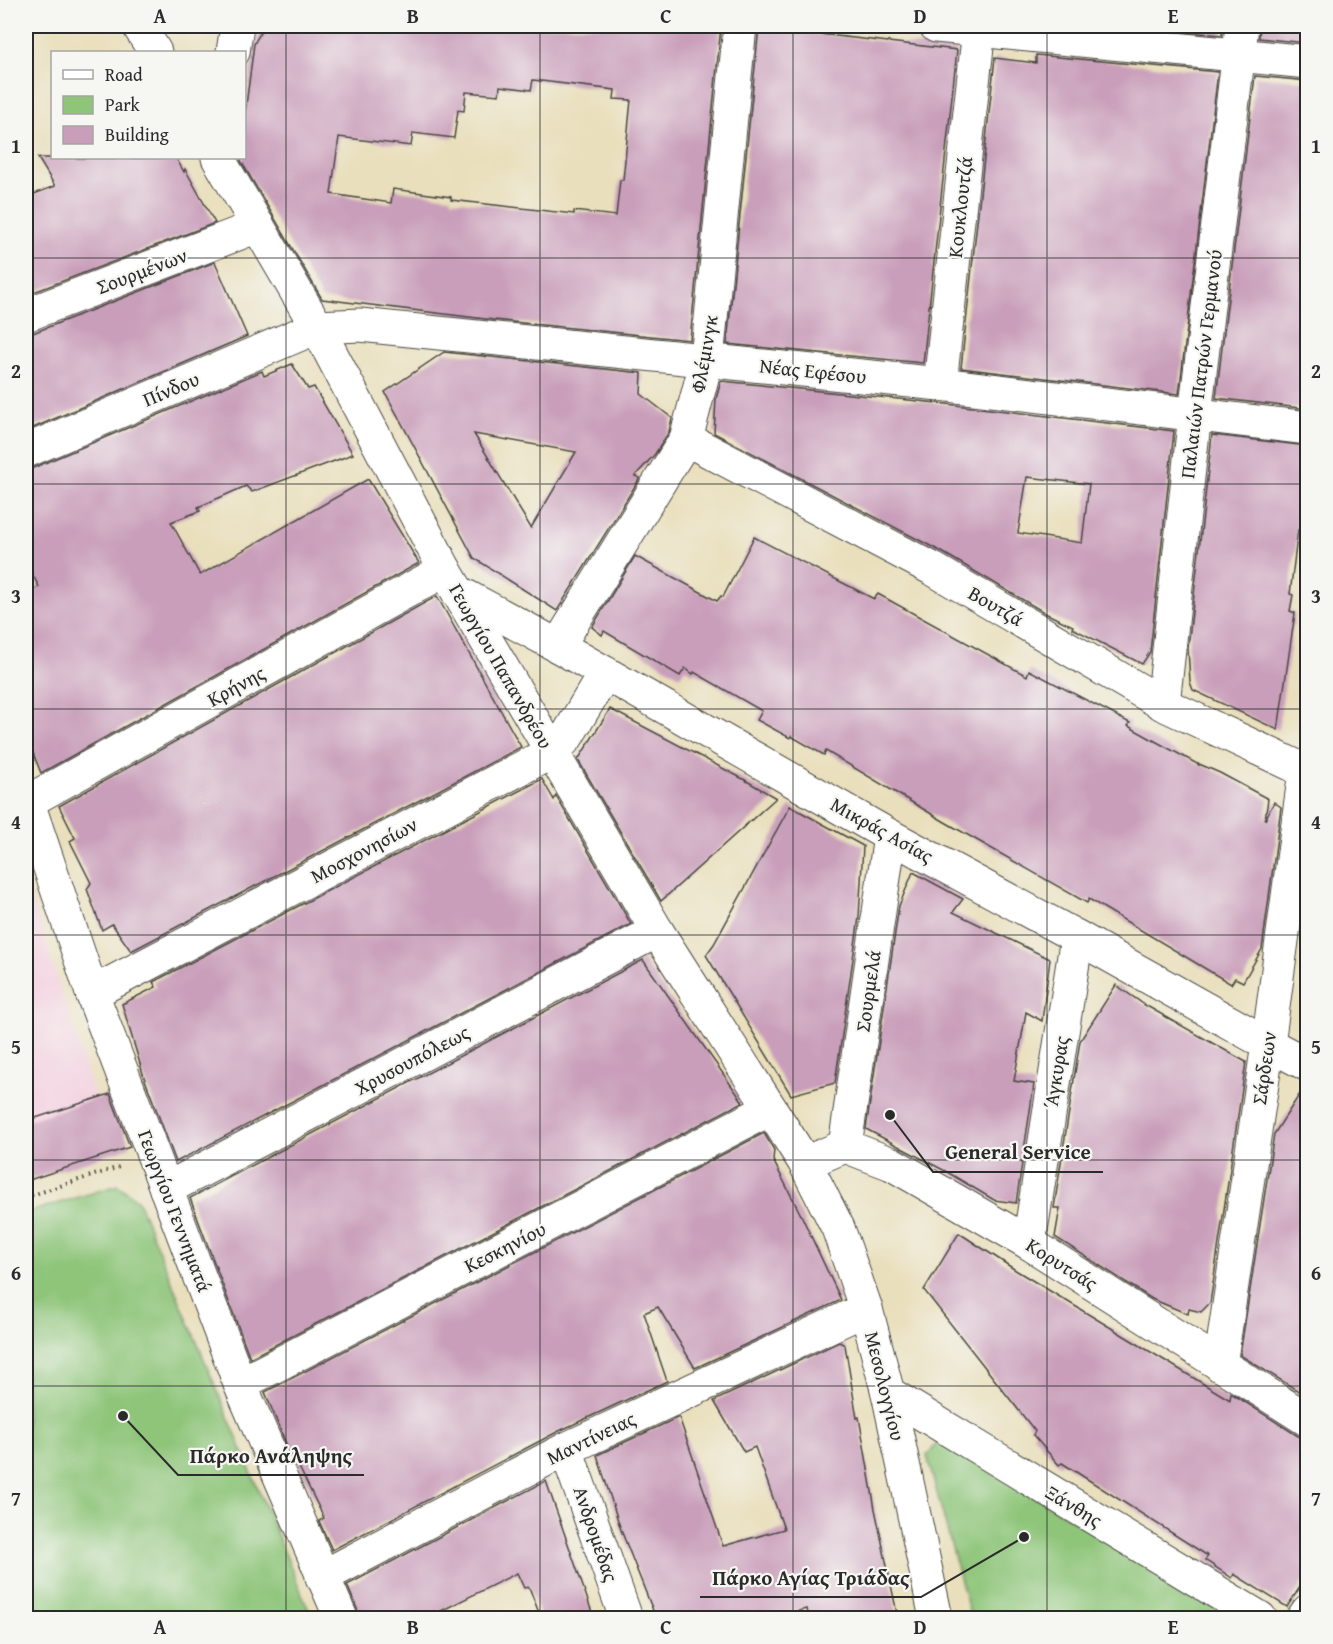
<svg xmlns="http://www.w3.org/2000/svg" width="1333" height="1644" viewBox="0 0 1333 1644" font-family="'Gentium Book Plus',serif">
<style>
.built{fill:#f3cfdf}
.green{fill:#8ec579;stroke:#5c7852;stroke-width:1.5}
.building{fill:#c99eba;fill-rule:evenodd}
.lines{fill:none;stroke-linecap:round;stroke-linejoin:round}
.minor-casing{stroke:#484641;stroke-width:35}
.path{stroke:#484641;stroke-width:4;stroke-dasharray:1.5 4.5;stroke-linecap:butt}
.minor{stroke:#fff;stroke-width:33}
.grid{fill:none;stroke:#2b2b2b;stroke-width:1.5;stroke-opacity:0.55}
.labels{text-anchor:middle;stroke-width:4.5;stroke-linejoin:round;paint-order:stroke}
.street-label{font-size:20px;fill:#2b2b2b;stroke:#f6f6f2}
.leader{fill:none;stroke:#2b2b2b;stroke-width:2}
.callout-dot{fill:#2b2b2b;stroke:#f6f6f2;stroke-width:2}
.callout-label{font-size:21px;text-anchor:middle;font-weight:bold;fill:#2b2b2b;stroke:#f6f6f2;stroke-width:4.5;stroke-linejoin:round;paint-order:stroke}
.neatline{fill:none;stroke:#2b2b2b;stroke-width:2}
.grid-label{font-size:20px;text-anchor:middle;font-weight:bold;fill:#2b2b2b}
</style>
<rect width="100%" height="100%" fill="#f6f6f2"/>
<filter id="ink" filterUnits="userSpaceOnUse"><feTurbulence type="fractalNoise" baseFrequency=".0167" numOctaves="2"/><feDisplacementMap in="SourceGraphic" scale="12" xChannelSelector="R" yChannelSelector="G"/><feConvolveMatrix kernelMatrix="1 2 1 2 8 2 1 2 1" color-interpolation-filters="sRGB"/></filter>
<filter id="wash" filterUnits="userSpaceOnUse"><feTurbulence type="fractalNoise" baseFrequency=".008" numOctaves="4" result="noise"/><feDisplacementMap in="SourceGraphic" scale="24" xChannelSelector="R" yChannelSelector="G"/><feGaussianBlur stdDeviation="1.35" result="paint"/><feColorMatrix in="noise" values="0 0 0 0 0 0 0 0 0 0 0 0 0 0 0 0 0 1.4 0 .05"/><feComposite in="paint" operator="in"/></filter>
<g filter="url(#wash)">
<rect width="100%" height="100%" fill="#e9dfbc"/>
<path class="built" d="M26,881L113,1153L26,1181Z"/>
<g class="green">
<path d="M118,1185L138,1201L312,1618H26V1213Z"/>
<path d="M937,1443H949L1231,1618H971L927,1456Z"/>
</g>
<g id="blocks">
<g class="building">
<path d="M264,26H721L690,340L494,320L322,299L241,161V158H244V121L254,44ZM533,80L615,90L614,99L631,100L623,180H620L616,216L574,211V214L451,200V197L393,189L391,203L331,194L339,137L411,146L413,133L454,138L458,110L464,111L466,92L499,95L500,86L531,90Z"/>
<path d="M1125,26H1223L1222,35Z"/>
<path d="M1260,26H1308V43L1259,38Z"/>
<path d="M759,27L957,50L923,363L727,344Z"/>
<path d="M1036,55L1218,72L1179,394L961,368L995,58L1036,63Z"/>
<path d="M1255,76L1308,81V409L1216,398Z"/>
<path d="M38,158H176L184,172L185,169L215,223L26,295V197L55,186Z"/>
<path d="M215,262L247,336L26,431V333H33Z"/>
<path d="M444,352L642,373L641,394L672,418L669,432L655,454L635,476L640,478L557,611L474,558L385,392ZM474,434L576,452L531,528Z"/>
<path d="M292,364L308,389L314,387L353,454L252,492L246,486L198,507L200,511L171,522L200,575L368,479L419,563L41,773L26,735V593L39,587L26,562V469L33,468L262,371L264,376Z"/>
<path d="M721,381L938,403L1174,431L1150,652L1142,664L1072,628L1073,626L1047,614L942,552L714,433L716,399ZM1027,477L1089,484L1082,543L1018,533Z"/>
<path d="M1212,435L1308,446V517H1305L1304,530H1298L1290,594L1293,595L1290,611L1295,613L1278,730L1193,690L1190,682L1188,648Z"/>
<path d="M754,537L874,599L878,594L1027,676L1029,670L1130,723L1128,726L1155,741L1199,765V764L1220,773L1268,799L1265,820L1274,802L1281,807L1262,949L1243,982L1235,978L1231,984L1089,899L1087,903L945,822L826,751L824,755L791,736L790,738L757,720L762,711L694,672L693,674L685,668L680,676L604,631L602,635L592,627L635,556L717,601L721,596L723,597Z"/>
<path d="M437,596L521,747L131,951L112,924L102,930L87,889L91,883L70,841L75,838L59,806Z"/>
<path d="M610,709L745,780L776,798L661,901L578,760Z"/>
<path d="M542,779L554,800L556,796L631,924L176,1162L144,1077L122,1004L156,987L153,982Z"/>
<path d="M790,806L863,846L859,917L835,1083L791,1095L706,955L714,944Z"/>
<path d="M913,872L963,899L953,912L1050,959L1042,1021L1026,1012L1014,1081L1034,1084L1016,1203L994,1200L947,1172L866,1129L899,906Z"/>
<path d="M643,960L743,1102L250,1358L190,1198Z"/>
<path d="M1116,985L1145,1005L1246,1062L1210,1303L1201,1312L1189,1309L1188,1314L1152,1299L1055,1237L1060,1208H1054L1080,1041Z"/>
<path d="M1307,1083L1308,1084V1397L1240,1355L1274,1134Z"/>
<path d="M110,1094L130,1147L26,1181V1121Z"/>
<path d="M764,1133L774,1150L773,1160L802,1217L841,1300L695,1368L658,1307L644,1313L667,1381L557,1432L332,1550L319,1521L324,1518L293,1455L291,1456L265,1392Z"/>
<path d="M959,1233L1017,1271L1230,1400L1231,1393L1298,1436L1308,1439V1575L1287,1607L1234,1574L1232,1578L1205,1560L1208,1556L1062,1463L1059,1465L1033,1435L1035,1431L924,1290Z"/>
<path d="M839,1342L845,1345L857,1418L859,1417L875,1509L898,1618H809L807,1609L769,1618H656L621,1530L597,1455L679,1417L723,1546L784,1529L755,1447L744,1452L714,1401Z"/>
<path d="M546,1481L594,1618H541L529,1587L524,1588L517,1573L427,1618H359L358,1611L347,1585Z"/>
</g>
</g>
</g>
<g filter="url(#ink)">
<use href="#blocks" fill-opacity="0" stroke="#484641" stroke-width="1.5"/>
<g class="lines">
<g class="minor-casing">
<g id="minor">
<path d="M139,26L155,52"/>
<path d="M936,26L1308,62"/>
<path d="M233,52L237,26"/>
<path d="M218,158L317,327L445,570L657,931L805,1163L838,1228L866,1309L888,1393L936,1618"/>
<path d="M26,315L258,226"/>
<path d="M940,384L979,29"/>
<path d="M686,439L933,569L1163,704L1308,772"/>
<path d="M26,451L317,327L360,325L940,384L1308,428"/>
<path d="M458,592L558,646L890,836L1077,937L1268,1044L1308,1065"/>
<path d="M558,646L686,439L707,359L740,26"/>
<path d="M1163,704L1195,414L1242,26"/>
<path d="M26,797L92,993L240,1384L341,1618"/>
<path d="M27,802L445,570"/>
<path d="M92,993L552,752L566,738L605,673"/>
<path d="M845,1146L890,836"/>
<path d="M805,1163L845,1146L892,1164L1029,1243L1308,1420"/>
<path d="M166,1189L657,931"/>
<path d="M1029,1243L1077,937"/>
<path d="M1220,1365L1268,1044L1305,771"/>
<path d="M240,1384L770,1109"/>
<path d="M888,1393L1260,1618"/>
<path d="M566,1449L626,1618"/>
<path d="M322,1577L566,1449L866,1309"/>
<path d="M1303,1618L1308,1611"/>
</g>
</g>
<path class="path" d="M26,1197L119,1167"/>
<use href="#minor" class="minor"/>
</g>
</g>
<path class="grid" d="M286,26V1618M540,26V1618M793,26V1618M1047,26V1618M26,258H1308M26,484H1308M26,709H1308M26,935H1308M26,1160H1308M26,1386H1308"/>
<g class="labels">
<g class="street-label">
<text transform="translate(960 207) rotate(-84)" y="7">Κουκλουτζά</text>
<text transform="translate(142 271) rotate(-21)" y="7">Σουρμένων</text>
<text transform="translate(704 354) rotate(-80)" y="7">Φλέμινγκ</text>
<text transform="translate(1201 364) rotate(-83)" y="7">Παλαιών Πατρών Γερμανού</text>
<text transform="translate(813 371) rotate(6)" y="7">Νέας Εφέσου</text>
<text transform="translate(171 389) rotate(-23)" y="7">Πίνδου</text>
<text transform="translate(996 606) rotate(30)" y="7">Βουτζά</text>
<text transform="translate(501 666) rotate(60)" y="7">Γεωργίου Παπανδρέου</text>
<text transform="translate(236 686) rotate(-29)" y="7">Κρήνης</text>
<text transform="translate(882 830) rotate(29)" y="7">Μικράς Ασίας</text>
<text transform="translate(364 850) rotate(-28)" y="7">Μοσχονησίων</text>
<text transform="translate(868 991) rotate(-82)" y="7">Σουρμελά</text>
<text transform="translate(412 1060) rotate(-28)" y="7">Χρυσουπόλεως</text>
<text transform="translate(1264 1068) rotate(-82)" y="7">Σάρδεων</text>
<text transform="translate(1056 1072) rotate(-81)" y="7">Άγκυρας</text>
<text transform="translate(175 1211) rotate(69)" y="7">Γεωργίου Γεννηματά</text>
<text transform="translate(505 1247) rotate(-27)" y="7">Κεσκηνίου</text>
<text transform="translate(1062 1264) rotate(32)" y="7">Κορυτσάς</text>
<text transform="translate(885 1386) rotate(76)" y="7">Μεσολογγίου</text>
<text transform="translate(591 1438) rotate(-26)" y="7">Μαντίνειας</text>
<text transform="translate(1074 1506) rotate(31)" y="7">Ξάνθης</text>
<text transform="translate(596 1534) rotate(71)" y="7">Ανδρομέδας</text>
</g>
</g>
<path class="leader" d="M890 1115L933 1172H1103M123 1416L178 1475H364M1024 1537L921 1597H700"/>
<g class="callout-dot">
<circle cx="890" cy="1115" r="6"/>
<circle cx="123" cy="1416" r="6"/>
<circle cx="1024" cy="1537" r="6"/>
</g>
<g class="callout-label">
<text x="1018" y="1159">General Service</text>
<text x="271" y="1463">Πάρκο Ανάληψης</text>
<text x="811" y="1585">Πάρκο Αγίας Τριάδας</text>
</g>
<rect width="1333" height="1644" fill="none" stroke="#f6f6f2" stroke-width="66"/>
<rect x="51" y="51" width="195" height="108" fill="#f6f6f2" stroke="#a5a5a2" stroke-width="1.5"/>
<rect x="63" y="70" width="30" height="9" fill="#ffffff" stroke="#a5a5a2" stroke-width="1.5"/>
<text x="105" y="81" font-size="18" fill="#2b2b2b">Road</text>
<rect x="63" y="96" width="30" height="18" fill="#8ec579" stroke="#a5a5a2" stroke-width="1.5"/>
<text x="105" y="111" font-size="18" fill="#2b2b2b">Park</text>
<rect x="63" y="126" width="30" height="18" fill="#c99eba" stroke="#a5a5a2" stroke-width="1.5"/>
<text x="105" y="141" font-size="18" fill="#2b2b2b">Building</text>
<rect x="33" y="33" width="1267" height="1578" class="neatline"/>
<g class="grid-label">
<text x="160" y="23">A</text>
<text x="413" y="23">B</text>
<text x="666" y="23">C</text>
<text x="920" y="23">D</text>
<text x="1173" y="23">E</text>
<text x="16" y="153">1</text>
<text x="1316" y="153">1</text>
<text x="16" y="378">2</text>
<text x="1316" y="378">2</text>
<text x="16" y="603">3</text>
<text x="1316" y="603">3</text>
<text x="16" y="829">4</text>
<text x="1316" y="829">4</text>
<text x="16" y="1054">5</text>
<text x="1316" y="1054">5</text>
<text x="16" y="1280">6</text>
<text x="1316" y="1280">6</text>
<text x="16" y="1505">7</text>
<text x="1316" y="1505">7</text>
<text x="160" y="1634">A</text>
<text x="413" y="1634">B</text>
<text x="666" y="1634">C</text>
<text x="920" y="1634">D</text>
<text x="1173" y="1634">E</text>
</g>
</svg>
